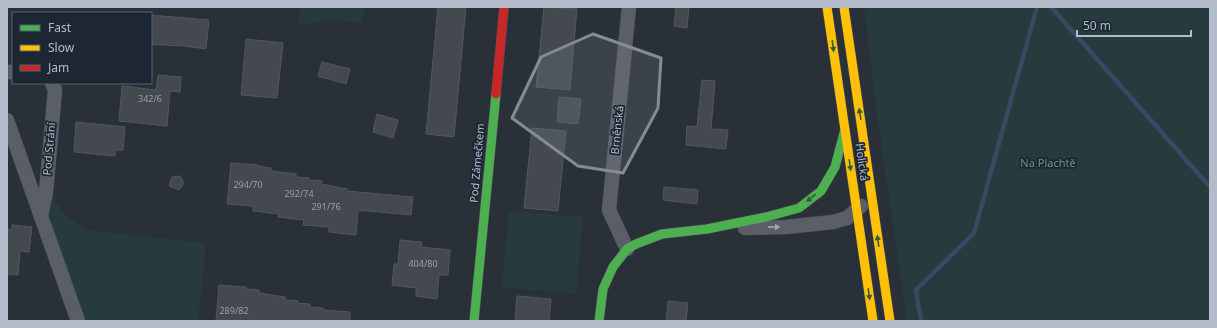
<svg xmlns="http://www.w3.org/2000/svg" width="1217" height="328" viewBox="0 0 1217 328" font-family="'Noto Sans',sans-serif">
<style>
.green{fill:#273a3e}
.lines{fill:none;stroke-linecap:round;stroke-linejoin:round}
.stream{stroke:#384963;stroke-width:4.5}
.building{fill:#444950;stroke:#52575f}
.street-casing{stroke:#484c53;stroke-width:15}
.fast-casing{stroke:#484c53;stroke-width:10}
.slow-casing{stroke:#484c53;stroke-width:10}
.jam-casing{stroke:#484c53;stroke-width:10}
.street{stroke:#5a5e66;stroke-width:14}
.fast{stroke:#4caf50;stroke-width:9}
.slow{stroke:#ffc107;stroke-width:9}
.jam{stroke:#c62828;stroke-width:9}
.oneway{fill:#305d3f}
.oneway2{fill:#a2a9b5}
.marked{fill:#848b96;fill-opacity:0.2;stroke:#848b96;stroke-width:3;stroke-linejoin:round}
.labels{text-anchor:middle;stroke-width:3.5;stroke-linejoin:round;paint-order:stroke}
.number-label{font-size:9px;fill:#989fab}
.street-label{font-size:11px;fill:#b4bcc9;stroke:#1d2633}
.park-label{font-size:11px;fill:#6b9a76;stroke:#1d2633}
</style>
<rect width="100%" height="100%" fill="#2a3038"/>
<g class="green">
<path d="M300,7H364L362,23L321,19V15L320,23H309V24L298,23Z"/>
<path d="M864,7H1210V321H907L877,115Z"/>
<path d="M53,194L64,214L88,230L206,243L198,321H83L49,223Z"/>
<path d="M509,211L583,217L576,294L502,287Z"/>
</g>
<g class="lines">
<g class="stream">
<path d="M1051,7L1210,187"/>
<path d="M921,321L916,290L974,233L1037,7"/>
</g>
</g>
<g class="building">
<path d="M438,7H466L454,137L426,134Z"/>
<path d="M544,7L577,9L570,90L536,87Z"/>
<path d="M676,7H689L687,28L674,26Z"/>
<path d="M151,15L209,20L206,49L178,45V46L151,44Z"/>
<path d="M246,39L283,43L277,98L241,95Z"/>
<path d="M322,62L350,69L346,84L318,76Z"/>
<path d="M158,75L181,77L180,92L170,91L167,126L119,121L122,86L156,90Z"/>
<path d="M702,80L715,81L711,129L728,130L726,149L686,145L687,126L697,127Z"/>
<path d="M559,97L581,99L578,124L557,122Z"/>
<path d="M377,114L398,120L393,138L373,132Z"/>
<path d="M76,122L125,127L123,150H116L115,156L74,152Z"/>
<path d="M532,128L566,131L558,211L524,208Z"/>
<path d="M231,163L258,165V166L271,168V171L296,174V177L309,178V180L322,181L321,184L347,189V191L413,197L411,215L358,210L356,235L329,232V227L303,225L304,220L278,217L279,214L253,211V206L227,204Z"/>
<path d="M180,176L184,183L179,190L169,186L172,177Z"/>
<path d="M664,187L698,190L697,204L663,200Z"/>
<path d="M12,225L32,227L29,252L20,251L18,275L7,274V229L12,230Z"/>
<path d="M400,240L422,242L421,247L450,250L448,275H439L437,299L416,296V288L392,285L394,264H398Z"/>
<path d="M219,285L246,287V289L259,290V293L285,297V300L298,301L297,303L310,304V307L323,308V310L350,312V321H216Z"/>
<path d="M517,296L551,299L549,321H515Z"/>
<path d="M668,301L688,303L686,321H666Z"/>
</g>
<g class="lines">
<g class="street-casing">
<g id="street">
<path d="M7,72H13"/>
<path d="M7,120L78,321"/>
<path d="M41,216L46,192L55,90L52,83"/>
<path d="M745,228L786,227L833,222L847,218L861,206"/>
<path d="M627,249L609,210L629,7"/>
</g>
</g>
<g class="fast-casing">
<g id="fast">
<path d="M474,321L496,94"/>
<path d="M599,321L603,289L613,267L627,249L636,244L662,234L707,229L766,217L799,208L821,191L835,167L844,133"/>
</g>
</g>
<g class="slow-casing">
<g id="slow">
<path d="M827,7L873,321"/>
<path d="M844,7L890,321"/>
</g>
</g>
<g class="jam-casing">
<path id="jam" d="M496,94L504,7"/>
</g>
<use href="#street" class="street"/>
<use href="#fast" class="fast"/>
<use href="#slow" class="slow"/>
<use href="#jam" class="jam"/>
</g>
<defs><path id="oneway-solid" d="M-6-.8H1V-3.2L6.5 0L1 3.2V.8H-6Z"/></defs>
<g class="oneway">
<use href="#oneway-solid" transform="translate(833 46) rotate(82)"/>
<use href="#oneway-solid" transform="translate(860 114) rotate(-99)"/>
<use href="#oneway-solid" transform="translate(850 165) rotate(82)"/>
<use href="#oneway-solid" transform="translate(811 198) rotate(141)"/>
<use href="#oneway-solid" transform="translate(878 241) rotate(-98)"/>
<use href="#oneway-solid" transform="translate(869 294) rotate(82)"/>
</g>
<use class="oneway2" href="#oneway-solid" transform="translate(774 227) rotate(-1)"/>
<path class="marked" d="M593,34L661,58L658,108L623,173L578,166L512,118L541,57Z"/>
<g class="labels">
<g class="number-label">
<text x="150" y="102">342/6</text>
<text x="248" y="188">294/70</text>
<text x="299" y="197">292/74</text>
<text x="326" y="210">291/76</text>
<text x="423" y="267">404/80</text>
<text x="234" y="314">289/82</text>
</g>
<g class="street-label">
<text transform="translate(617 130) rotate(-84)" y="4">Brněnská</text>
<text transform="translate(49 149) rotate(-85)" y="4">Pod Strání</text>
<text transform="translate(862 162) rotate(82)" y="4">Holická</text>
<text transform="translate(477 163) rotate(-85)" y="4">Pod Zámečkem</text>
</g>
<g class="park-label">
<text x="1048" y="167">Na Plachtě</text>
</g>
</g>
<rect width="1217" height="328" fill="none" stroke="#b4bcc9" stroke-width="16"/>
<rect x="12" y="12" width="140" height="72" fill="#1d2633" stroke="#59626f"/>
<rect x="20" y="25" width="20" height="6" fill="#4caf50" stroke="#59626f"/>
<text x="48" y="32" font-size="12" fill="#b4bcc9">Fast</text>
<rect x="20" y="45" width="20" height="6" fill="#ffc107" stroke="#59626f"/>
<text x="48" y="52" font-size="12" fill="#b4bcc9">Slow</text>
<rect x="20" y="65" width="20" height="6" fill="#c62828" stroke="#59626f"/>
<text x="48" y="72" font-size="12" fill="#b4bcc9">Jam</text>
<path d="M1077 30v6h114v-6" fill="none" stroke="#b4bcc9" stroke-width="2"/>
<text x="1083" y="30" font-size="12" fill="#b4bcc9" stroke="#1d2633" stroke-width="3" paint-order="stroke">50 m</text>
</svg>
